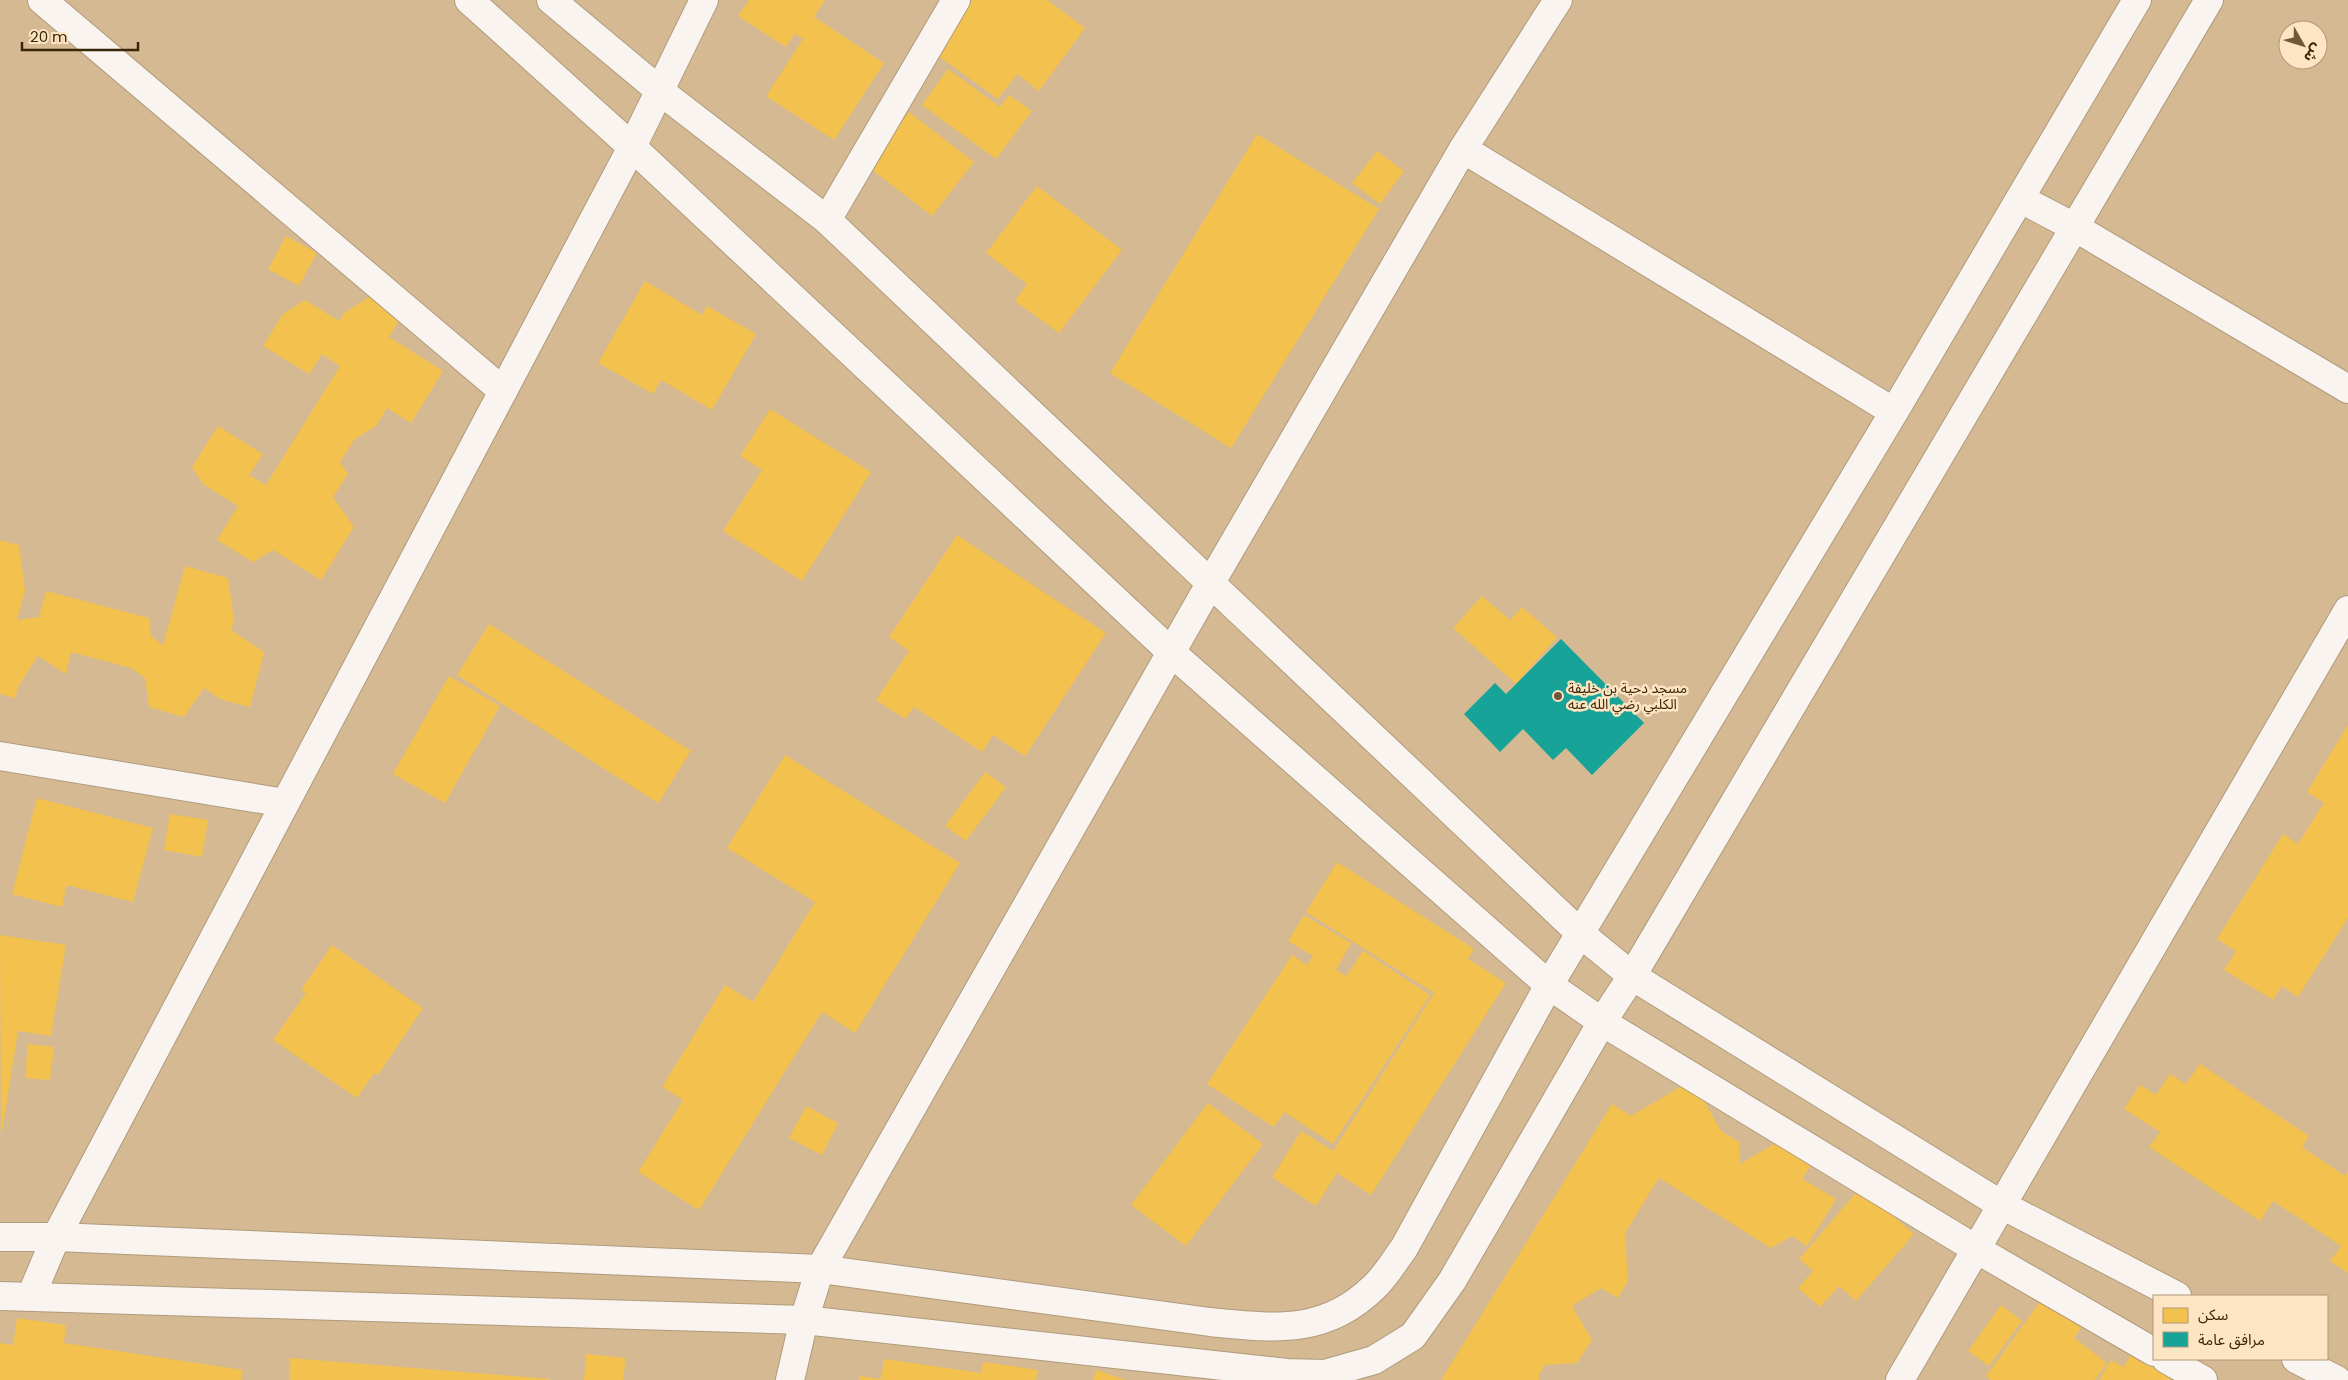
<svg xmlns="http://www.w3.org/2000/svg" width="2348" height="1380" viewBox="0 0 2348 1380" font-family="Poppins,'Noto Sans Arabic',sans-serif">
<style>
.homes{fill:#f2c14e}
.public{fill:#17a398}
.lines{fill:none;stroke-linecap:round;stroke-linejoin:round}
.minor-casing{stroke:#b09b7c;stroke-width:30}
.minor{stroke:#f9f4ef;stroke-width:28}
.poi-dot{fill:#6f5939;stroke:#fde4c2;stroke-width:2}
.labels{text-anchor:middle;stroke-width:5;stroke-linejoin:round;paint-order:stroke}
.poi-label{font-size:14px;fill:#392608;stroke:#fde4c2;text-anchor:start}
</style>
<rect width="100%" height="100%" fill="#d4b993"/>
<g class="homes">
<path d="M749,0H825L814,17L884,63L834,140L766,96L803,39L795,34L786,47L738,16Z"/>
<path d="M967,0H1047L1085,28L1039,91L1017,74L998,99L934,53Z"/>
<path d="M948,69L1000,107L1009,95L1032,111L996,159L922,105Z"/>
<path d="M909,112L974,162L932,216L867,166Z"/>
<path d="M1257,134L1379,209L1231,448L1110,373Z"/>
<path d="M1377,151L1404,171L1380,204L1352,183Z"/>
<path d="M1037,186L1122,250L1059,333L1015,301L1027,284L986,253Z"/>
<path d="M286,236L317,253L299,286L268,269Z"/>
<path d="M645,281L702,315L707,306L756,334L712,410L661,380L653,394L598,363Z"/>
<path d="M369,297L401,317L389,337L443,371L411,423L387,408L376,426L355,439L340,462L348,474L333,497L354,527L321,580L273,550L253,562L217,540L238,506L203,484L192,467L218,426L263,454L249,475L266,485L340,366L322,354L309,374L263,346L283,314L305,300L339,321L344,313Z"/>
<path d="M770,409L871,472L802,581L723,531L762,470L740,456Z"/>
<path d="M957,535L1106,633L1025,756L993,735L982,752L914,707L905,719L876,700L909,651L889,637Z"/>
<path d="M0,540L19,545L25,591L17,620L39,617L46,591L149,618L151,636L163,645L185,566L228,578L234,620L231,630L264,652L250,707L220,699L204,688L184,717L149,707L145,678L131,668L71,652L66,674L38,656L19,685L15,698L0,694Z"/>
<path d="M1482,596L1510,620L1522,607L1557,637L1516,684L1453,628Z"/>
<path d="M489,624L691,751L658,803L457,675Z"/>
<path d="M449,676L500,706L445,803L393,774Z"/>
<path d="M2348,725V918L2298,997L2282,986L2273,1000L2224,970L2236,951L2217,939L2283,834L2298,844L2324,803L2307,792Z"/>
<path d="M785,755L960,863L855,1033L822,1012L699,1210L638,1172L683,1100L662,1087L725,985L753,1002L815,902L727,848Z"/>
<path d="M985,772L1006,787L966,841L945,826Z"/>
<path d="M37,798L153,828L133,902L67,885L62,907L12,894Z"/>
<path d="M170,814L208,820L202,857L164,850Z"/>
<path d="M1337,862L1474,949L1468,959L1506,983L1371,1195L1337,1173L1316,1206L1272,1177L1301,1131L1333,1151L1434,993L1306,912Z"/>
<path d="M1304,915L1351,943L1336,970L1346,976L1363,951L1430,995L1333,1144L1284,1112L1274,1127L1207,1084L1292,955L1307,965L1313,956L1288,941Z"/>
<path d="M0,935L66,945L51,1036L18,1031L1,1139Z"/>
<path d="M332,945L423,1008L378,1075L374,1073L357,1098L273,1040L306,993L301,990Z"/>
<path d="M28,1044L54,1047L50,1080L25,1078Z"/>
<path d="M2200,1064L2309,1136L2302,1147L2345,1176L2348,1171V1273L2330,1261L2341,1246L2273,1201L2260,1221L2149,1147L2160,1132L2124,1109L2140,1085L2156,1095L2170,1074L2186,1084Z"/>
<path d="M1692,1080L1721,1131L1739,1142L1740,1164L1781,1140L1814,1160L1802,1179L1836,1199L1807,1246L1792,1236L1771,1248L1659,1178L1625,1233L1628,1281L1618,1298L1601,1288L1572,1306L1592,1340L1577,1363L1545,1365L1539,1375V1380H1441L1612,1104L1631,1116Z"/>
<path d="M1208,1103L1263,1144L1186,1246L1131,1205Z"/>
<path d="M806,1106L838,1123L822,1155L789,1138Z"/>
<path d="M1860,1188L1914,1234L1856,1301L1839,1286L1820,1307L1798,1288L1813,1271L1799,1259Z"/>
<path d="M2045,1295L2084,1324L2074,1338L2107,1363L2095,1380H1991L1986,1376Z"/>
<path d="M2001,1305L2022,1321L1989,1366L1968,1351Z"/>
<path d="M17,1318L66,1325L64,1343L243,1370L241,1380H0V1343L13,1345Z"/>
<path d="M2135,1346L2176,1370L2170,1380H2099L2111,1360L2124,1367Z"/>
<path d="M586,1354L626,1358L623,1380H584Z"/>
<path d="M290,1358L550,1379V1380H289Z"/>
<path d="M884,1359L981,1373L983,1362L1038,1370L1036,1380H859V1376L881,1379Z"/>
<path d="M1096,1370L1126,1380H1093Z"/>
</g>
<path class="public" d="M1561,639L1644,723L1592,775L1566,748L1553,760L1523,729L1500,752L1464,714L1495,683L1506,694Z"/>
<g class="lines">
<g class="minor-casing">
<g id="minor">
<path d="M42,0L503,391"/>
<path d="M469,0L632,147L1172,653L1549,985L1602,1022L1976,1249L2154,1352"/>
<path d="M551,0L660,91L827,220L1581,934L1632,976L2000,1204L2177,1296"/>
<path d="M1463,149L1894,412"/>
<path d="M2021,199L2076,228L2348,389"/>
<path d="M827,220L956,0"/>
<path d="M0,756L285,803"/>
<path d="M0,1237H56L820,1269L1210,1322C1273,1328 1324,1336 1374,1287C1386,1276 1395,1260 1404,1248L1549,985L1894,412L2137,0"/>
<path d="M0,1296L804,1320L1287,1373L1325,1374L1374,1360L1413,1336L1452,1281L1602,1022L1632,976L2209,0"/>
<path d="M31,1296L56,1237L632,147L704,0"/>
<path d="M2166,1359L2203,1380"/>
<path d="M2296,1359L2337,1380"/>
<path d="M790,1380L804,1320L820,1269L1210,584L1463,149L1558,0"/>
<path d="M1900,1380L2348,610"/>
</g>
</g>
<use href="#minor" class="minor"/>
</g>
<circle class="poi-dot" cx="1558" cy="696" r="5"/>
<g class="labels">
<g class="poi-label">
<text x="1568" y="693">مسجد دحية بن خليفة<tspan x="1568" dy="16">الكلبي رضي الله عنه</tspan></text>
</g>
</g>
<rect x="2153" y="1295" width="175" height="65" fill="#fde4c2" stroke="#af9878"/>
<rect x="2163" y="1308" width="25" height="15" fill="#f2c14e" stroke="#af9878"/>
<text x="2198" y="1320" font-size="15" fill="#392608">سكن</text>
<rect x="2163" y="1332" width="25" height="15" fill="#17a398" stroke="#af9878"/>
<text x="2198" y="1345" font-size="15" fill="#392608">مرافق عامة</text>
<g transform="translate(2303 45) rotate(129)"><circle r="24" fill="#fde4c2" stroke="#af9878"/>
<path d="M0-4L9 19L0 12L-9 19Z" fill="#6f5939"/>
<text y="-8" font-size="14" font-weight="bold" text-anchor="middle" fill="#392608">ش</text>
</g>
<path d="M22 42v8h116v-8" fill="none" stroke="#392608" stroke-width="2.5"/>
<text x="30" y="42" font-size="15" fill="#392608" stroke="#fde4c2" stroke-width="4" paint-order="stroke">20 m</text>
</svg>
